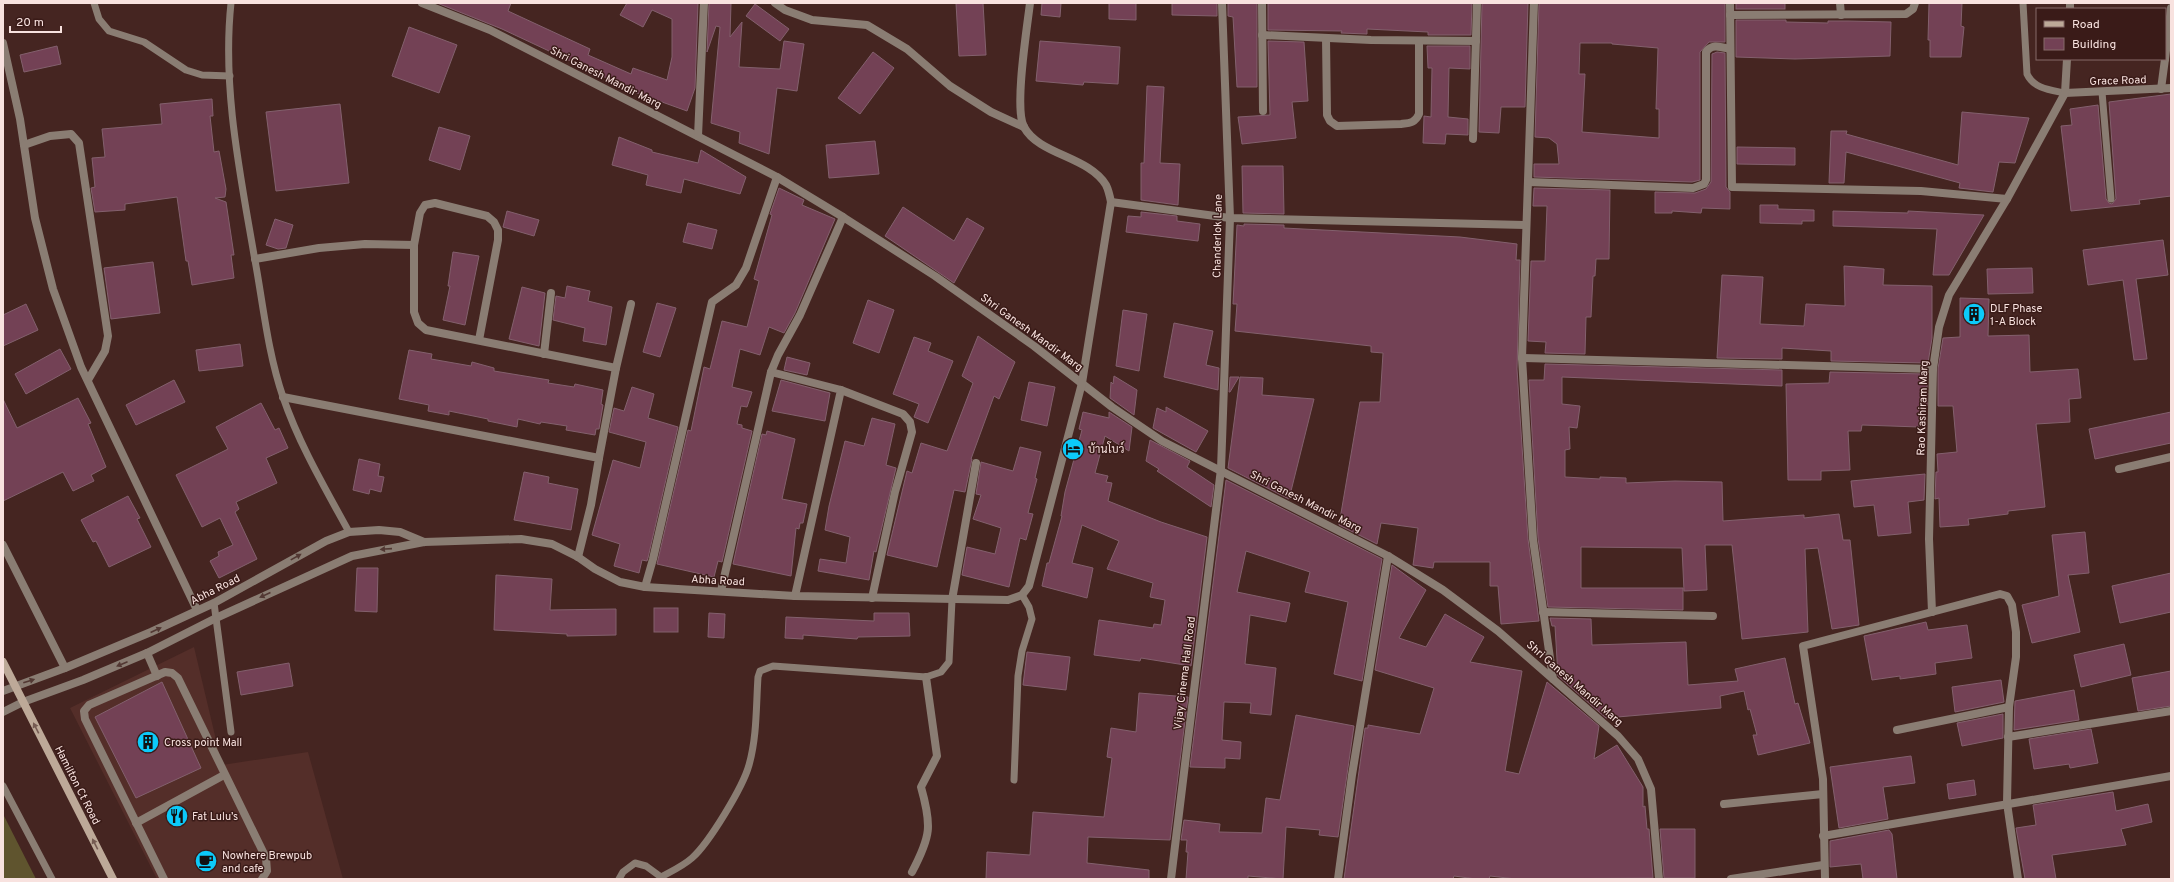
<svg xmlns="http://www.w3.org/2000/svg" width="2174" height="882" viewBox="0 0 2174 882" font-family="Overpass,Sarabun,sans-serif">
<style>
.built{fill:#542e29}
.green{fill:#5f542e}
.building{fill:#734155;stroke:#83606d;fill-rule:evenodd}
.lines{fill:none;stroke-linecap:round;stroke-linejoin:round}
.service{stroke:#8a7d73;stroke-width:7}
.minor{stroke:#8a7d73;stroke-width:8}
.tertiary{stroke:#8a7d73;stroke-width:8}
.secondary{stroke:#bda998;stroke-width:8}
.oneway{fill:#523833}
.oneway2{fill:#755b52}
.labels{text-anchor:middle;stroke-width:3;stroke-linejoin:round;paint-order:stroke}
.street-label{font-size:11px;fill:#f8e2df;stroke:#3a1b18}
.poi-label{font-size:11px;fill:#f8e2df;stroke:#3a1b18;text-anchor:start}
</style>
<rect width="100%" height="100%" fill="#452521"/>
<path class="built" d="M194,647L222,765L308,752L343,879H157L70,708Z"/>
<path class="green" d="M3,814L36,879H3Z"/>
<g class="building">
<path d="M437,3H511L508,11L590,49L588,55L631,74L633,68L667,80L672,57V19L652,10L643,27L620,15L627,3H698L695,88L687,111L626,89V87L502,29Z"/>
<path d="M709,3H731L730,37L742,22L739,67L780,69L784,41L804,44L797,91L777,88L769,154L739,143L740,132L711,123L720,27L716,26L707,52Z"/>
<path d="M956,3H983L986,55L959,56Z"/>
<path d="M1042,3H1061L1060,17L1041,15Z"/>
<path d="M1109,3H1136V20L1109,19Z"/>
<path d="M1172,3H1217V16L1172,15Z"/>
<path d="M1228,3H1257V87H1237L1233,17L1228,16Z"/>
<path d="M1268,3H1472L1471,35H1428V32L1367,29V34L1341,33L1342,31L1268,30Z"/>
<path d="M1482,3H1528L1525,107H1501L1499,133L1479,132Z"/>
<path d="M1539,3H1725V42H1709L1700,52V180L1692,182L1534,177V164H1559L1557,144L1549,138L1535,137ZM1580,43H1612V44L1658,48L1656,109H1659V138L1582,132L1585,74H1579Z"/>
<rect x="1736" y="3" width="49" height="6"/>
<path d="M1929,3H1962L1961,26L1964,27L1961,57H1930V40H1928Z"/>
<path d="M755,4L789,29L780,41L746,16Z"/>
<path d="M1736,20H1786V22L1828,23V21H1848L1891,22L1890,56L1795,59L1736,57Z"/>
<path d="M409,27L457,45L439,93L392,76Z"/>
<path d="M1040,41L1120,47L1118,84L1084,82L1083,85L1036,81Z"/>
<path d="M1268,41L1304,42L1308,101L1292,102L1296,138L1242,144L1238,117L1270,115Z"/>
<path d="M57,46L61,64L24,72L20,55Z"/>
<path d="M1427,46H1470V69L1449,68L1448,117L1468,119V135L1446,134L1445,144L1423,143L1424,116L1431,117L1432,68H1428Z"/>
<path d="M873,52L894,68L860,114L838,98Z"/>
<path d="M1717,52L1725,53L1726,187L1730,192V209L1702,208L1701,213L1672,211V213H1655V192L1695,193L1706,189L1711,182L1712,54Z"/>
<path d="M1147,86L1164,87L1160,163L1180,164L1178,205L1141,200V163H1144Z"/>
<path d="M2171,94V196L2139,200L2140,204L2071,211L2061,126L2072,125L2070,109L2098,105L2106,199L2109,203L2112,204L2116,199L2109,102Z"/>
<path d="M212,99L213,116H210L214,152L219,151L226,189L225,197L215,198L226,202L234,255H231L234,278L192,285L188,261H186L177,197L125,204V210L95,212L91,188L95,187L92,158L105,157L102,129L162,124L160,104Z"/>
<path d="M340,104L349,183L276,191L266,112Z"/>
<path d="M1962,112L2029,118L2015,163L1999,162L1993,192L1959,188L1960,183L1846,152L1844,183H1829L1831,131H1847L1846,134L1958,165Z"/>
<path d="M439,127L470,136L460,170L429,160Z"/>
<path d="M619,137L652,150V152L698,163L701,150L746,177L740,194L684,179L681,193L646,185L648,175L612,165Z"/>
<path d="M875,141L879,174L829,178L826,145Z"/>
<path d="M1737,147L1795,148V165L1737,164Z"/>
<path d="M1242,166H1283L1284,214L1243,213Z"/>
<path d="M779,188L804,200L802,205L835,219L795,313L784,333L769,327L760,355L740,349L732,387L752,392L747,407L741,406L737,424L742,425V428L752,431L722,562L718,561L714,577L657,564L688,430L691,431L704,367L710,369L722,321L747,327L759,281L754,279L772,215L770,214Z"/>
<path d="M1534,188L1610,190L1609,259H1596L1595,276H1593L1591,317H1586L1585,354L1545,353L1546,342L1528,341L1531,261H1545L1547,206H1533Z"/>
<path d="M1760,205H1778V209L1814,210V221H1802V224L1760,223Z"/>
<path d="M903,207L954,241L967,218L984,228L954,283L885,236Z"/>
<path d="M507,211L539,220L534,236L503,227Z"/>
<path d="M1833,211L1908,213V211L1984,215L1949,275H1933L1937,229L1833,226Z"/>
<path d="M1141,212L1177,216V221L1200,224L1198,241L1126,232L1128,216L1141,217Z"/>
<path d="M275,219L293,225L286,248L278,249L266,245Z"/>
<path d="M688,223L717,230L712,249L683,242Z"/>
<path d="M1244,224L1284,225V228L1303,229L1460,237L1517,244L1516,260H1520L1517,369L1528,539L1539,621L1501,624L1498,586H1490V562H1434L1433,568L1413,565L1418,528L1381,523L1377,544L1339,525L1360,402H1380L1383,353L1371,352V346L1235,331L1237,304H1233L1237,225L1244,226Z"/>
<path d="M2163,240L2168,275L2136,279L2147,359L2134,360L2123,280L2088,285L2083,250Z"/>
<path d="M453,252L479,256L465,325L443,320L450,286H448Z"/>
<path d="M153,262L160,313L111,319L104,268Z"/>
<path d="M1844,266L1884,269L1883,285L1932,286V338L1928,363L1831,361V351L1782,348V359L1717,358L1722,275L1763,277L1760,324L1804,326L1806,304L1845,306Z"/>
<path d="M2032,268L2033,293L1988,294L1987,269Z"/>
<path d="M567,286L590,291L588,301L612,307L606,345L583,341L585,328L553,320L556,296L565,298Z"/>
<path d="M522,287L545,293L539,346L509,339Z"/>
<path d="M1960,298L1989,299L1988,336L2029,335L2030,372L2078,369L2081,398L2069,399L2070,422L2036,424L2045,507L2008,511V514L1968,519L1969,525L1940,527L1939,498L1935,499L1936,472H1938L1937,454L1957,452L1953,406H1938V369L1943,338L1960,337Z"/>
<path d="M868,300L894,310L879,353L853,343Z"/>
<path d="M657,303L676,308L660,357L643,352Z"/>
<path d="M26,304L38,330L3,346V315Z"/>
<path d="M1123,310L1147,314L1139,371L1116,366Z"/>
<path d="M1174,323L1213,331L1206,365L1219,368L1218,390L1164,377Z"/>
<path d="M978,336L1015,362L999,399L994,396L971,459H972L965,492L954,490L937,567L887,555L907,471L912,473L921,443L947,451L973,383L962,376Z"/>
<path d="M914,337L931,343L928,351L953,361L928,423L914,417L919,404L893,394Z"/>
<path d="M240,344L243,366L199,371L196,350Z"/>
<path d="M60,349L71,369L26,394L15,374Z"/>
<path d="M409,350L432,354L431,359L471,366L472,362L494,368V371L549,380L548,383L574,387L575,384L603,390L601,404L603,405L599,429H596L595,435L566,430L567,426L541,422L540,424L518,419L517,427L488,421V419L449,411V415L428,411L429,405L399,399Z"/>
<path d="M787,357L810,363L807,375L784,370Z"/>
<path d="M1545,364L1782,370V386L1562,377V404L1580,406L1577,428L1569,427L1570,449L1565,450V477L1600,479V477L1626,478V483L1675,481L1722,482L1723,521L1804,515V518L1839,514L1843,540H1850L1859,625L1832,629L1818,548L1805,549L1808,632L1742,639L1732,545H1705L1707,590L1684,591L1682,548L1581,547V588H1683V610L1548,607L1538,538L1529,380H1544Z"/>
<path d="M1830,372L1927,374V406H1920L1919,427L1862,425L1861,431H1848L1850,470L1821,471V480H1788L1786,384L1829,383Z"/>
<path d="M1114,376L1137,390L1134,415L1110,398L1111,382L1113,384Z"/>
<path d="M1230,377H1239L1230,392H1229Z"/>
<path d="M1240,377L1263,378L1262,395L1314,399L1289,499L1228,468Z"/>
<path d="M174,380L185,402L136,425L126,405Z"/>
<path d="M781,380L830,393L825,421L772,411Z"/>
<path d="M1029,382L1055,387L1047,426L1021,420Z"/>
<path d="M632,387L654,394L648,418L678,427L648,558L647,561L642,560L639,573L614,566L620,544L592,535L613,460L640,468L646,442L609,432L614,408L624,411Z"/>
<path d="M78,398L91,423L88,424L106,467L91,475L94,481L73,491L63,472L3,501V399L17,428Z"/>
<path d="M261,403L275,430L279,428L288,448L266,458L277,483L236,502L239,509L235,512L257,559L219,578L210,561L219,556L218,552L233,545L220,518L202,527L176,475L228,449L216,427Z"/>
<path d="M1166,407L1208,431L1196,452L1153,428L1157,408L1166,412Z"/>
<path d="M1083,412L1109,418V412L1132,427L1129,451L1105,436L1095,473L1108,476L1106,482L1112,483L1108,501L1161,522L1207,537L1191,666L1141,658L1140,661L1094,655L1099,620L1153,628L1154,624L1161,625L1165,600L1150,597L1153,583L1107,569L1119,541L1082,525L1072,563L1093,568L1087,598L1042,586L1047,563H1049L1062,516H1061L1065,492L1082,430L1079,429Z"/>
<path d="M2171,412V443L2095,459L2089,429Z"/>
<path d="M872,418L895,424L886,465L896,468L876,552L874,551L869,580L818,571L820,559L846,563L850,537L825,530L829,506L845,441L864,446Z"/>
<path d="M767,431L795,439L782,499L807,504L803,523H800L799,529L796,528L791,576L733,564L762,434L766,435Z"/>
<path d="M1150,440L1190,461L1187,467L1214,485L1211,507L1157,471L1159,469L1146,461Z"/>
<path d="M1020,447L1041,452L1035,478L1037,479L1028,513L1033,514L1026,540L1020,538L1009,587L962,575L967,547L995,554L1001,528L973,519L981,495L976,494L981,462L1013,471Z"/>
<path d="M359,459L380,464L378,476L384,477L381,492L370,489L369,494L353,490Z"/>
<path d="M524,472L549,477L548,483L578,489L571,530L514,520Z"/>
<path d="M1925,474L1924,500L1908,502L1911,533L1878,536L1874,505L1854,507L1851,481Z"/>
<path d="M1226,480L1382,559L1362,681L1334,674L1348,602L1305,592L1310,572L1246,551L1237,592L1290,603L1286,622L1250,615L1245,664L1276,668L1271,715L1250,713L1251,703L1224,702L1222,740L1241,742L1240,759L1225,758V768L1190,767Z"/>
<path d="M128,496L140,518L137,519L151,547L109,567L96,541L93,542L81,520Z"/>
<path d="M2085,532L2089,573L2068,575L2080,632L2032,643L2022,605L2059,596L2052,535Z"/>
<path d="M1392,565L1426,590L1399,638L1426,647L1445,614L1484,637L1470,662L1522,671L1505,771L1519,774L1547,682L1599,726L1594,759L1617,745L1643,787V807L1645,806L1647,829H1649L1653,878L1516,879L1490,876L1489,879H1476L1454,876L1453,879H1344L1365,728H1368V725L1420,734L1434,688L1375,670Z"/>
<path d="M357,568H378L377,612L355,611Z"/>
<path d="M2171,573V612L2120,623L2112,586Z"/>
<path d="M496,575L552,579L550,610L616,609V635L567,636V634L494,630Z"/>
<rect x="654" y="608" width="24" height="24"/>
<path d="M709,613L725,614L724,638L708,637Z"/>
<path d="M874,613H909L910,636L858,637L857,639L803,635V639L785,638L786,617L874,621Z"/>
<path d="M1550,618L1591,619L1592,645L1686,642L1688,685L1738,681L1735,669L1785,658L1795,704L1798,703L1810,743L1758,755L1753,735H1757L1750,709L1748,710L1744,691L1720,696L1721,708L1606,718L1558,676L1555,626H1552Z"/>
<path d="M1926,622L1928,630L1967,625L1972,658L1935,663L1936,674L1900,679V676L1872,680L1864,636Z"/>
<path d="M2124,644L2131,675L2081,687L2074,655Z"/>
<path d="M1027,652L1070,657L1066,690L1023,685Z"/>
<path d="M289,663L293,686L241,695L237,672Z"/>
<path d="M2171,671V706L2138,711L2132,678Z"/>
<path d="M2001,680L2004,702L1955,712L1952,687Z"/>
<path d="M162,682L201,768L136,798L95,717Z"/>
<path d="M2074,690L2079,720L2014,730L2015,701Z"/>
<path d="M1139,693L1188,697L1170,840L1088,837L1087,863L1149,870V879H986L987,852L1030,855L1033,812L1104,817L1112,758L1107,757L1111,728L1136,732Z"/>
<path d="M2003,714V738L1962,746L1957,723Z"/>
<path d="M1296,715L1354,726L1338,837L1319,835L1320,830L1286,827L1283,879L1248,876V879H1186L1188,852H1186L1187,840H1181L1184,820L1220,824L1219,832L1262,833L1266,798L1280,800Z"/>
<path d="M2091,729L2098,763L2070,768L2069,764L2034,769L2029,739Z"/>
<path d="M1911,756L1915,783L1883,787L1888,819L1839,828L1830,767Z"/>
<path d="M1974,780L1976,795L1949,799L1947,784Z"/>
<path d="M2113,792L2116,811L2148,804L2152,822L2121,829L2126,845L2052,855L2056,879H2025L2016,828L2036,825L2033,805Z"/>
<path d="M1660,829H1695V878H1664Z"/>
<path d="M1889,830L1892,834L1897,879H1863L1861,864L1830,867V841Z"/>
</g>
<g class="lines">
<g class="service">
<path d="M94,3L99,19L109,31L144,42L186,70L202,75L230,76"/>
<path d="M231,3C222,87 240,173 254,255C263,302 267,350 283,397C299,444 325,488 349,532"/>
<path d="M2023,3L2027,74C2034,89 2051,90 2065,93"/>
<path d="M2102,92L2111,199"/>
<path d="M214,603L231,732"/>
<path d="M1014,780L1018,676L1022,651L1032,619L1029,607L1022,595"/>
<path d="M3,786L52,879"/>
<path d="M619,879L623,872L635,863L646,866L661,877"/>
<path d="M662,879L661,877C672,871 683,866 692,858C709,843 743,787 749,765C757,737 756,707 758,677L760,671L773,666L926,677L941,672L949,662L952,600"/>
</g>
<g class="minor">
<path d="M422,3L490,30L777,177L843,217L800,315L778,355L771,372L721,591"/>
<path d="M775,3L785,10L812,20L867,25L907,49L950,86L991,112L1024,127"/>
<path d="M1262,3L1263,111"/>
<path d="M1534,3L1522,358L1533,539L1553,679"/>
<path d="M1730,3L1732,187L1921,191L2007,199"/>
<path d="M1840,3L1841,15"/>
<path d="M2070,9V3"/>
<path d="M1730,15L1906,14L1913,9L1915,3"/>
<path d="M1262,35L1371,40L1476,41"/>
<path d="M1326,38L1327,115L1330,121L1337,126L1401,124C1410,123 1415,123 1419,114V41"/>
<path d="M3,43L20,119L35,218L53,289L81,367L197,610"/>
<path d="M2165,59L2171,8"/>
<path d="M2161,89L2165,59"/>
<path d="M2065,93L2171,88"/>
<path d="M698,136L704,3"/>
<path d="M1473,139L1477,3"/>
<path d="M24,145L50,136L71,134L79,143L108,336L105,351L88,380"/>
<path d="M1528,182L1693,188L1704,184L1706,180V52C1712,43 1721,47 1730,49"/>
<path d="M1111,202L1230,218L1525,225"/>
<path d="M843,217L935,276L1034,346L1112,407L1162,441L1388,556L1443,590L1498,631L1618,736L1638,759L1651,789L1659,879"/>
<path d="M414,245V312L418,323L426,330L616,368L599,458"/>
<path d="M255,259L319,248L365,244L414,245L420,213L425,205L435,203L487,216L494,222L498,230V240L479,340"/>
<path d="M544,354L551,293"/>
<path d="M1522,358L1933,369"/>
<path d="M616,368L631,304"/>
<path d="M771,372L841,390L795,596"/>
<path d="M841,390L903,414L910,422L912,432L895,492L872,598"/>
<path d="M283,397L599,458L591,505L578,557"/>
<path d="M2119,469L2171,457"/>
<path d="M3,545L65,668"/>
<path d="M645,587L653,559L712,302L736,285L746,268L777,177"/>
<path d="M952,600L976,463"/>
<path d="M1543,612L1713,616"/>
<path d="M1932,612L1929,539L1933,369L1939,327L1949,295L2007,199L2065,93L2067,59"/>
<path d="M147,653L157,676"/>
<path d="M1897,730L2009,707"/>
<path d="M2008,737L2171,711"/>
<path d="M1724,804L1823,794"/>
<path d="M136,823L224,775"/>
<path d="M1823,836L2171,776"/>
<path d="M912,872C931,836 932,826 921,787L937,756L926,677"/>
<path d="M164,879L85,719L84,711L89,705L165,672L172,673L178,678L266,858L267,871L262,879"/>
<path d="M1171,879L1221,469L1230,218L1222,3"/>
<path d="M1338,879L1352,775L1388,556"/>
<path d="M1731,879L1823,865"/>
<path d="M1825,879L1823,779L1803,646L2000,594L2007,596L2012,605L2016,632V657L2009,707L2007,803L2018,879"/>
</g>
<g class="tertiary">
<path d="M3,691L65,668L151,632L214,603L326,541L349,532L379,530L400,532L424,542"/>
<path d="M3,712L23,702L83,680L147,653L216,618L352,556L424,542L521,539L552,544L578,557L595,569L620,582L645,587L795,596L1008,600L1022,595L1029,586L1082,383L1111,202C1110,197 1108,189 1106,185C1088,156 1039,155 1024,127C1014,109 1027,28 1030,3"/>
</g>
<path class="secondary" d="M3,662L113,879"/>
</g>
<defs><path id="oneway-solid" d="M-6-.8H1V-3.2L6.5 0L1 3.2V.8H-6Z"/></defs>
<g class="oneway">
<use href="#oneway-solid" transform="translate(386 549) rotate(176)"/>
<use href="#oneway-solid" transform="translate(296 557) rotate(-29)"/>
<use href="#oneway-solid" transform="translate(265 595) rotate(156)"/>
<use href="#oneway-solid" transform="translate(156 630) rotate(-25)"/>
<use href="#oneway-solid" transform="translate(122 664) rotate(157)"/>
<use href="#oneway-solid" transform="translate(29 681) rotate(-18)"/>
</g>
<g class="oneway2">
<use href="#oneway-solid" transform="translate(36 728) rotate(-117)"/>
<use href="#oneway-solid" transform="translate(95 844) rotate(-117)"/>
</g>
<defs>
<g id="building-disc" transform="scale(1.15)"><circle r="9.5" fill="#0ccafa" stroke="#3a1b18"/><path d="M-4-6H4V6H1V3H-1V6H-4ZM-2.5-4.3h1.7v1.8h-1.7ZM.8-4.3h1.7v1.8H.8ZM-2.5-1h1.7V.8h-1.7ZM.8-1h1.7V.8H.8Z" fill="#111"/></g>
<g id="hotel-disc" transform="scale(1.15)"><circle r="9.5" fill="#0ccafa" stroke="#3a1b18"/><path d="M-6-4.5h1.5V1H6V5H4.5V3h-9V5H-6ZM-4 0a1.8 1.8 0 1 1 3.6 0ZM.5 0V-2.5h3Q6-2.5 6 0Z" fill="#111"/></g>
<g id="restaurant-disc" transform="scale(1.15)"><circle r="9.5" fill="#0ccafa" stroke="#3a1b18"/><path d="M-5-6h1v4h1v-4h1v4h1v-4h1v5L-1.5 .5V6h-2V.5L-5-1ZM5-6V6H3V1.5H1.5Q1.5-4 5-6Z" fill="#111"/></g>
<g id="cafe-disc" transform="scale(1.15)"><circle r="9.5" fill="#0ccafa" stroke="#3a1b18"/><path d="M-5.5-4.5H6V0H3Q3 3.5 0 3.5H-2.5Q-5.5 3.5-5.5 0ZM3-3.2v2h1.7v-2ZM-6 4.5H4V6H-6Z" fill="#111"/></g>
</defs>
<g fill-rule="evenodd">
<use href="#building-disc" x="1974" y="314"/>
<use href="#hotel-disc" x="1073" y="449"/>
<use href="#building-disc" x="148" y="742"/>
<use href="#restaurant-disc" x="177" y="816"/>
<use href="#cafe-disc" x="206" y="861"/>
</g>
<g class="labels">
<g class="street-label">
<text transform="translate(606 77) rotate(27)" y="4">Shri Ganesh Mandir Marg</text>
<text transform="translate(2118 80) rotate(-2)" y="4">Grace Road</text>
<text transform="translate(1217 236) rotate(-89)" y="4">Chanderlok Lane</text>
<text transform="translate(1032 332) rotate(36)" y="4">Shri Ganesh Mandir Marg</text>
<text transform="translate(1922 408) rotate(-88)" y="4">Rao Kashiram Marg</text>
<text transform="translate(1306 501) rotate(27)" y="4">Shri Ganesh Mandir Marg</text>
<text transform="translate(718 580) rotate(3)" y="4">Abha Road</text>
<text transform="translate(215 589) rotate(-27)" y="4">Abha Road</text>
<text transform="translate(1184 673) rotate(-83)" y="4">Vijay Cinema Hall Road</text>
<text transform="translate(1575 683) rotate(41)" y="4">Shri Ganesh Mandir Marg</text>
<text transform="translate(78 785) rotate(63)" y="4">Hamilton Ct Road</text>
</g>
<g class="poi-label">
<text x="1990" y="312">DLF Phase<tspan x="1990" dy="13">1-A Block</tspan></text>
<text x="1088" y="453">บ้านโบว์</text>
<text x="164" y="746">Cross point Mall</text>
<text x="192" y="820">Fat Lulu’s</text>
<text x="222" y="859">Nowhere Brewpub<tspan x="222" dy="13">and cafe</tspan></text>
</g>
</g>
<rect width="2174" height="882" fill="none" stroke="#f8e2df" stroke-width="8"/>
<rect x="2036" y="8" width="130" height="52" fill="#3a1b18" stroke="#866b68"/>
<rect x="2044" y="21" width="20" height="6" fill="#bda998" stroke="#866b68"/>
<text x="2072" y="28" font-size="12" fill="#f8e2df">Road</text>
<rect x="2044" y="38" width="20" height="12" fill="#734155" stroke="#866b68"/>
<text x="2072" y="48" font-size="12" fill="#f8e2df">Building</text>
<path d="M10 26v6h51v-6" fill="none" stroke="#f8e2df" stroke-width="2"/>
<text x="16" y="26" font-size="12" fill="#f8e2df" stroke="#3a1b18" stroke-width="3" paint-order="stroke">20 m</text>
</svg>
